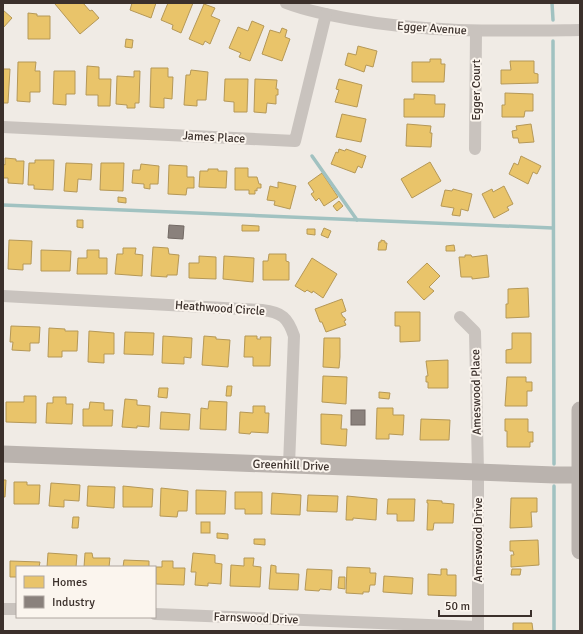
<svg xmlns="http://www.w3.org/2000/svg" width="583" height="634" viewBox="0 0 583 634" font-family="Signika,sans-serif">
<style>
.homes{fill:#e9c46a;stroke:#b59857}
.industry{fill:#8a817c;stroke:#726964}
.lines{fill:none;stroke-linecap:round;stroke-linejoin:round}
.stream{stroke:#a1c2c1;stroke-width:3.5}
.street{stroke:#c9c3be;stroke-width:12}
.secondary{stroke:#bab3ae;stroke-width:17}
.labels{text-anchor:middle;stroke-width:4;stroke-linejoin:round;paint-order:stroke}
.street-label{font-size:12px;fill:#3b302b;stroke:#fbf5ee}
</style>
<rect width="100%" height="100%" fill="#f0ebe5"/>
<g class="homes">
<path d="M56,3H83L90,11L92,10L99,18L80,34L55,4Z"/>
<path d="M132,3H156L151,18L130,10Z"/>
<path d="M168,3H193L181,33L172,29L173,25L161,20Z"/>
<path d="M204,4L215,8L211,16L220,20L210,44L205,41L203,45L189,39Z"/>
<path d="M3,10L12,18L3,28Z"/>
<path d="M28,13L37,14V16H50V39H28Z"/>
<path d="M252,21L264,26L250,61L239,57L241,53L229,48L238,27L248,31Z"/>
<path d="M282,28L287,30L285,37L290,39L282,61L262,54L270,30L280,33Z"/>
<path d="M126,39L133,40L132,48L125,47Z"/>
<path d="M358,46L377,51L373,67L366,65L364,72L345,65L348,53L356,55Z"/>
<path d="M430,59H441V64H445L444,82H412V62H430Z"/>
<path d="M510,61H534V73L538,74V83L501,84V70H511Z"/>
<path d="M18,62H36L35,71H40V92H30V102L17,101Z"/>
<path d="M87,66L99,67V79H111L110,106H98V95H86Z"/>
<path d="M151,68H168V77H173L172,99L164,98V108L150,107Z"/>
<path d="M3,69H10L8,103H3Z"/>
<path d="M191,70L208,72L206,100H197V106L184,105L186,75H190Z"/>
<path d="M54,71H75V94H66V105L53,104Z"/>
<path d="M134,71H140L139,103H135V108H127V105L116,104L117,76L134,77Z"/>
<path d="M225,79H248L247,112H234V102L224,101Z"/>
<path d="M255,79L277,80L276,89H278V95H276V104L267,103L266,113L254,112Z"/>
<path d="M339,79L362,85L357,107L335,102L339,90L336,89Z"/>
<path d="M505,93L533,94V111H525L524,117H502V105H505Z"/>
<path d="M414,94L435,95V104H445L444,117H404V99H414Z"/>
<path d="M342,114L366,119L361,142L336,137Z"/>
<path d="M407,124L431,126L430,133H432L431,147L406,146Z"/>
<path d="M531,124L534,142L519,143L518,138H513L512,131L517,130L516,126Z"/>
<path d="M339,149L345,151L346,149L366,156L362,168L358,166L355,173L331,164L336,152L338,153Z"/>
<path d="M521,156L541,166L537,174L533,172L528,184L509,174L514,163L518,165Z"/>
<path d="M5,158L16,159V161H24L23,184L8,183V178H3V164L5,165Z"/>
<path d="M35,160H54L53,190L34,189V185H28L29,163H35Z"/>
<path d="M430,162L441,181L412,198L401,179Z"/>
<path d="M66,163L92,164L91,180L78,179L77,192L64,191Z"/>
<path d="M101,163H124L123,191L100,190Z"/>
<path d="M141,164L159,166L158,184H150V189L144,188V184L132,183L133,170H140Z"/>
<path d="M169,165L187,166V177H194V188H187L186,195L168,194Z"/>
<path d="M235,168H248V177H257L259,184H261V188H257V191L255,190V194H249V190H235Z"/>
<path d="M208,169H218V171H227L226,188L199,187L200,171H208Z"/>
<path d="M322,173L338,197L324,206L319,198L316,201L311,194L314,192L308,183Z"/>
<path d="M278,182L296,186L290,209L274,205L275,201L267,200L270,186L278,188Z"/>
<path d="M504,186L513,204L507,207L509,210L494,218L482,194L492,189L493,192Z"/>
<path d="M453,189L472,194L468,211L461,209L460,216L452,215L454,208L441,206L445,190L452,191Z"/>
<path d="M118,197L126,198V203L118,202Z"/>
<path d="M339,201L343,206L337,211L333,206Z"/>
<path d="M77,220H83V228L77,227Z"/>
<path d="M242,225L259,226V231H242Z"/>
<path d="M324,228L331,231L328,238L321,235Z"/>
<path d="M307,229H315V235L307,234Z"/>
<path d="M9,240L32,241L31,264H23V270L8,269Z"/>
<path d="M381,240L385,241V243H387L386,250H378L379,242H381Z"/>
<path d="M454,245L455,251H446V246Z"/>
<path d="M153,247L168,248L169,254L179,255L177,275H167V277L151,276Z"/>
<path d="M123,248H136L135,254L143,255L142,276L115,274L117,254H123Z"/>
<path d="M41,250L71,251L70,271H41Z"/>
<path d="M87,250H99V258H107V274H77L78,258H87Z"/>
<path d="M269,254H286V261L289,262V280H263V261H268Z"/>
<path d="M465,255H471L472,257L487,255L489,277L472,279V277H461L459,257H465Z"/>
<path d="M199,256L216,257V279L189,278V263H199Z"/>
<path d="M224,256L254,258L253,282L223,279Z"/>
<path d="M312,258L337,274L323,298L313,291L312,293L307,290L305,292L295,286Z"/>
<path d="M427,263L440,276L429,287L434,291L424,300L407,282Z"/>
<path d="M528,288L529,317L506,318V304H508V289Z"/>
<path d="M342,299L346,311L341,313L343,317H344L346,320L344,321L346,325L326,332L322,322H320L315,309Z"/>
<path d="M395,312H420V341L400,342V326H395Z"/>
<path d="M11,326L40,327L39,343H30V351L12,350L13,342H10Z"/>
<path d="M49,328L65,329V331H78L77,351H62V357H48Z"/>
<path d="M89,331L114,333V354H104V363L88,362Z"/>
<path d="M125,332L154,333L153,355L124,354Z"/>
<path d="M512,333H531V363H506V350L512,349Z"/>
<path d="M163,336L192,338L191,358L184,357V364L162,363Z"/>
<path d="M204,336L216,337V339L230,340L228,367L202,365Z"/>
<path d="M245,336H257V339H261L260,337H271L270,366H253V357H244Z"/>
<path d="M324,338H340V357L339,368L323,367Z"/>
<path d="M448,360V388H428V382H426V376H428L426,361Z"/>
<path d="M323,376L347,377L346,404L322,402Z"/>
<path d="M507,377H526V382H532V391H527V406H505Z"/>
<path d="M227,386H232L231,396H226Z"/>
<path d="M159,388H168L167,398L158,397Z"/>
<path d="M379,392L390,393L389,399L379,398Z"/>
<path d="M24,396H36V423L6,422V402H24Z"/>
<path d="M53,397H66V404H73L72,424L46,423L47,403H53Z"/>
<path d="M125,399L137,400V405L150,406L149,427L137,426V428L122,427Z"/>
<path d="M209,401L227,402L226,430L200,429L201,408L208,409Z"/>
<path d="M90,402L104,403V410H113L112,426H83V409H89Z"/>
<path d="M253,406H265V413H269L268,433L251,432L250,434L239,433L240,412L253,413Z"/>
<path d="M377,408H393V415H404L403,435L389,434V439H376Z"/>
<path d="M161,412L190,414L189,430L160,429Z"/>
<path d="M321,414L342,415L341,429H347L346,446L321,444Z"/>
<path d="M421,419L450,420L449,440H420Z"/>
<path d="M505,419H528V432H533V442H530V447H507V431H505Z"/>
<path d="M3,480H6L5,497H3Z"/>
<path d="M14,482H27V485H40L39,504H14Z"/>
<path d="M51,483L80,485L79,501L64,500V507L49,506Z"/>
<path d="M88,486L115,487L114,508L87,506Z"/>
<path d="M123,486L153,489L152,507H123Z"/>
<path d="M161,488L188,491L187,511H178L177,517L160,516Z"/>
<path d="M196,490L226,491L225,514H196Z"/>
<path d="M235,492H262V514H245V509H235Z"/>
<path d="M272,493L301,495L300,515L271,514Z"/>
<path d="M308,495L338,496L337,512L307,511Z"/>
<path d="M347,496L377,499L376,520L353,518V520H346Z"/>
<path d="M511,498H537V512H531L532,527L510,528Z"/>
<path d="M388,499H415L414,521H397V514H387Z"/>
<path d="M427,500L442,501V503L454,504L453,523H434L433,530H427L428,503H427Z"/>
<path d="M73,517H79L78,528H72Z"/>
<rect x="201" y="522" width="9" height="11"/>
<path d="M217,533L228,534V539L217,538Z"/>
<path d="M254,539H265V545L254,544Z"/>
<path d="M538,540L539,565L511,567V555H514L513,551H510V541Z"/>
<path d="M48,553L77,555L76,567H47Z"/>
<path d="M85,553H92L93,558H110L109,567H84Z"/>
<path d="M193,553L215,555V563L222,564L221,584L208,583V586L195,585L196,572H191Z"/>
<path d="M244,558H254L253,566L261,567L260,587L230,586L231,565L244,566Z"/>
<path d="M124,560L149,561V567H123Z"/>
<path d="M10,561L40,562L39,567H17V577H10Z"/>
<path d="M162,561H173V568H185L184,585L156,584V567H162Z"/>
<path d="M271,565L276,566V573L299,574L298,590L269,589Z"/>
<path d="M347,567L370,568V573H376L375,585H370L369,592H363V594L346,593Z"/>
<path d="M307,569L332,570L331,590L320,589L319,591L305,590Z"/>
<path d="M441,569H447V575H456V596L428,595V574L441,575Z"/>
<path d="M512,569H521L520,575H511Z"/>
<path d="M384,576L413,578L412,594L383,592Z"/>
<path d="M339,577H345V589L338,588Z"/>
<path d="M513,623H532L533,631H513Z"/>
</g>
<g class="industry">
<path d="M169,225L184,226L183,239L168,238Z"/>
<rect x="351" y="410" width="14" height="15"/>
</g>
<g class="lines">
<g class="stream">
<path d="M552,3L553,20"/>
<path d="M553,41L554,464"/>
<path d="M312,156L357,220"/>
<path d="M3,205L553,228"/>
<path d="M554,486V631"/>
</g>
<g class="street">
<path d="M286,3C307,11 329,15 351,19C428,33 502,31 580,30"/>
<path d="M3,127L295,141L326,14"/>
<path d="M475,149L476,31"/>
<path d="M3,296L262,310C282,312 288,318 294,336L289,465"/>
<path d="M460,317L475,332L478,472V631"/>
<path d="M3,609H17"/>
<path d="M155,614L478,627"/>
</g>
<g class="secondary">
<path d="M580,410V551"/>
<path d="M3,454L555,475H579"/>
</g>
</g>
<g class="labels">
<g class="street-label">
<text transform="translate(432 28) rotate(4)" y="4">Egger Avenue</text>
<text transform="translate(476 90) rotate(-90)" y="4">Egger Court</text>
<text transform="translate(214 137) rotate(3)" y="4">James Place</text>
<text transform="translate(220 308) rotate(4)" y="4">Heathwood Circle</text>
<text transform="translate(476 392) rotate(-91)" y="4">Ameswood Place</text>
<text transform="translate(291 465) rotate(2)" y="4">Greenhill Drive</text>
<text transform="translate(478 540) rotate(-90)" y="4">Ameswood Drive</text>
<text transform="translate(256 618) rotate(2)" y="4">Farnswood Drive</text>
</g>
</g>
<rect width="583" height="634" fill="none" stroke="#3b302b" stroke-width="8"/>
<rect x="16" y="566" width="140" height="52" fill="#fbf5ee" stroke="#aea6a0"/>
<rect x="24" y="576" width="20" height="12" fill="#e9c46a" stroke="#aea6a0"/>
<text x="52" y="586" font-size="12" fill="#3b302b">Homes</text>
<rect x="24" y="596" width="20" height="12" fill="#8a817c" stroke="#aea6a0"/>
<text x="52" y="606" font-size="12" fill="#3b302b">Industry</text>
<path d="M439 610v6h92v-6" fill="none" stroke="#3b302b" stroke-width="2"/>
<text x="445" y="610" font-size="12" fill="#3b302b" stroke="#fbf5ee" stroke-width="3" paint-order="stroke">50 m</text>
</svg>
